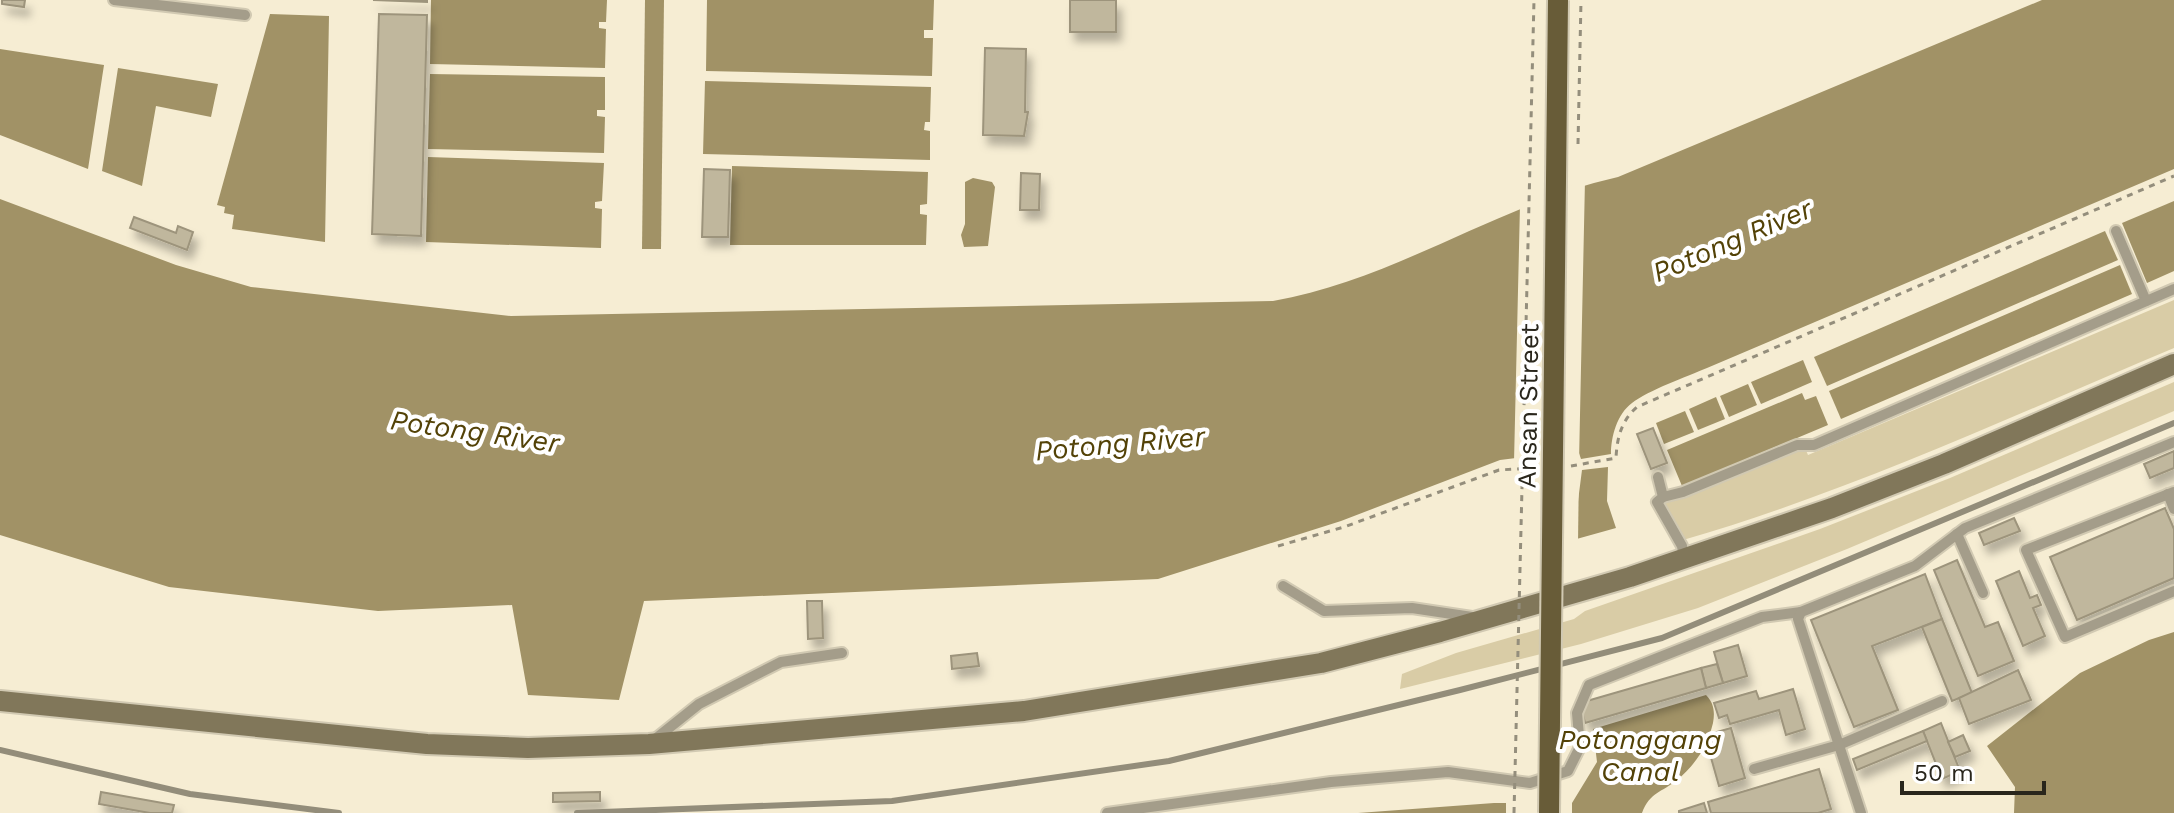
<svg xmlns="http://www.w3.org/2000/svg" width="2174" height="813" viewBox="0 0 2174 813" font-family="'Work Sans',sans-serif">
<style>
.green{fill:#d9cca6}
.water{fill:#a19266}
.pier{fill:#f6edd3}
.building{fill:#c0b79d;stroke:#9d947c;stroke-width:2;filter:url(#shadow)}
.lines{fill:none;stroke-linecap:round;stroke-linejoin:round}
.lane-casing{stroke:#d1c9b2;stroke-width:14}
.secondary-casing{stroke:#d1c9b2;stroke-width:24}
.path{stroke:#948e7c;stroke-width:3;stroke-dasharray:6 6;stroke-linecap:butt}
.lane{stroke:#a49d8a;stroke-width:10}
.secondary{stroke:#81775a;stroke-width:20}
.rail{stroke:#938d7a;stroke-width:6}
.primary-bridge-casing{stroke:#d1c9b2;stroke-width:24;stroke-linecap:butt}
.path-bridge{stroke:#948e7c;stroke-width:3;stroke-dasharray:6 6;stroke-linecap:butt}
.primary-bridge{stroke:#685c38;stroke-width:20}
.labels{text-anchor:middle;stroke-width:8;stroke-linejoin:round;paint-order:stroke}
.street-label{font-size:26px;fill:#29261c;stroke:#fff}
.water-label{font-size:28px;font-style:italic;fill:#534207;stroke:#fff}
</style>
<defs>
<filter id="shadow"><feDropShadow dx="5" dy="9" stdDeviation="4" flood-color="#0004"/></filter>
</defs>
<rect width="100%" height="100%" fill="#f6edd3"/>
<g class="green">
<path d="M2174,300V348C2012,416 1852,491 1683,540L1664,507L1665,502L1687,497L1805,448L1808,455Z"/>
<path d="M2174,382V411L1847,549L1698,608L1581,644L1400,689L1402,674L1456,653L1574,619L1585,611L1820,529L1950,478Z"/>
</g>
<g class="water">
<path d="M431,0H607L606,22H599V28L606,29L605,68L430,64Z"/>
<path d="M645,0H664L661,249H642Z"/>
<path d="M707,0H934L933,30H924V38H933L932,76L706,71Z"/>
<path d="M2042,0H2174V169L1707,368C1688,376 1647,391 1632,403C1617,414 1611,437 1611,454L1581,459L1578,450L1500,460L1341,521L1158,579L644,601L619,700L528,695L512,605L378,611L169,587L0,535V199L176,265L251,287L511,316L1273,301C1395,280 1498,204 1618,177Z"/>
<path d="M270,14L329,16L325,242L232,229L234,215L224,213L225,207L217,205Z"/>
<path d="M0,49L104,65L88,169L0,135Z"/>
<path d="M118,68L218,84L211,117L156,106L142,186L102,171Z"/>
<path d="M430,74L605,77V110H597V116L605,117L604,153L428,149Z"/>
<path d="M705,81L931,87L930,122H925L924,130L930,131V160L703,154Z"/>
<path d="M428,157L604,163L602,201L595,202V208L602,209L601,248L426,242Z"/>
<path d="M732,166L928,172L927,204L920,205V214L927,215L926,245H730Z"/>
<path d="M973,178L992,182L995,187L988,246L964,247L961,235L965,224V182Z"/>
<path d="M2174,201V271L2147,283L2122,223Z"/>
<path d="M2105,231L2118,260L1827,386L1814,357Z"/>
<path d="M2120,265L2132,294L1841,419L1829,391Z"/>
<path d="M1803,360L1812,382L1761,404L1751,382Z"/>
<path d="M1748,384L1757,405L1729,417L1720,396Z"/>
<path d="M1802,393L1805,400L1816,396L1828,425L1682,486L1667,450Z"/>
<path d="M1716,397L1725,419L1698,430L1689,409Z"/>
<path d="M1685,411L1694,432L1664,444L1656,423Z"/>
<path d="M1608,467L1607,501L1616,528L1573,540L1582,470Z"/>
<path d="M2174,632V813H2014L2015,787L1987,746L2080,673L2149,640Z"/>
<path d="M1706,695C1714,703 1715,712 1713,723C1707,747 1696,764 1677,780C1661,793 1650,792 1642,813H1358L1494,803H1572L1597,762L1593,729Z"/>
</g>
<g class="pier">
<path d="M1585,180L1579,462L1576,455L1514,462L1520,205Z"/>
<path d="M1579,467L1578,543L1572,544L1569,539Z"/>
<path d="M1572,795V813H1506V799H1570Z"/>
</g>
<g class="building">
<path d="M2,0H25L24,7L2,4Z"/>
<path d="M373,0H427V2Z"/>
<rect x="1070" y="0" width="46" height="32"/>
<path d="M379,14L427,15L421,236L372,234Z"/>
<path d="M985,48L1026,49L1025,112H1028L1024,136L983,135Z"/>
<path d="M704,169L730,170L728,237H702Z"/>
<path d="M1021,173L1040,174L1039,210H1020Z"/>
<path d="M134,217L176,233L178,226L193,232L187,250L130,228Z"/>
<path d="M1653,428L1667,463L1651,469L1637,434Z"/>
<path d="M2174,451V468L2150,478L2144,464Z"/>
<path d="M2165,508L2174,529V578L2077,620L2050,557Z"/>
<path d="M2014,518L2020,531L1984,545L1979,533Z"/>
<path d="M1957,560L1985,627L1998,622L2014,661L1978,676L1934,570Z"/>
<path d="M2019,571L2030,598L2037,595L2041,605L2033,608L2045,636L2023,646L1996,581Z"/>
<path d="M1925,574L1942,619L1872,646L1898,710L1854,727L1811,620Z"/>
<path d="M807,601H822L823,638L808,639Z"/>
<path d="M1942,619L1972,693L1952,701L1922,627Z"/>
<path d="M1738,645L1747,676L1723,683L1714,652Z"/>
<path d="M977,653L979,666L952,669L951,656Z"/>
<path d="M1717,664L1723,683L1706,688L1701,668Z"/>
<path d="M1701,668L1706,688L1585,723L1580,703Z"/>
<path d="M2018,670L2031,700L1969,724L1959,698Z"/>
<path d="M1793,689L1805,729L1786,735L1779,710L1730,724L1727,715L1719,718L1714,703L1756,691L1759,699Z"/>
<path d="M1941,723L1960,771L1942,779L1923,731Z"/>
<path d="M1731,728L1745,778L1719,786L1708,747L1713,733Z"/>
<path d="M1923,731L1927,741L1857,770L1853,759Z"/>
<path d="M1963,735L1970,751L1955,757L1948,742Z"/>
<path d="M1819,769L1831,809L1818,813H1711L1708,802Z"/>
<path d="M101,792L174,805L172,813H150L99,804Z"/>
<path d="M600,792V801L553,802V793Z"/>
<path d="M1704,803L1707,813H1679V811Z"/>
</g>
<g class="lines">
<g class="lane-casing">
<g id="lane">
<path d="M114,0L245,15"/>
<path d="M2116,231L2146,301"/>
<path d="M1658,477L1663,497L1657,502L1682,546L1684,559"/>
<path d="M2174,492L2026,550L2065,637L2174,591"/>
<path d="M2168,494L2174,509"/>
<path d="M1663,497L1683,492L1797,445H1814L2174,289"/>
<path d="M1957,534L1983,593"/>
<path d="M1283,586L1324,611L1412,608L1472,617"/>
<path d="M654,740L699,704L781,662L842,653"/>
<path d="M1754,769L1839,745L1942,701"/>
<path d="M1107,813L1331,782L1448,772L1530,783L1568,771L1580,747L1577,713L1589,685L1762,617L1801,612"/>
<path d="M1861,813L1798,619L1801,612L1915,566L1965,528L2174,442"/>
</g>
</g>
<g class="secondary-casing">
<path id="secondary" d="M0,701L427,744L528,748L649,744L1024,711L1321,663L1440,632L1630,577L1832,508L1944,464L2174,364"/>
</g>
<g class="path">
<path d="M1571,466L1616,458C1617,438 1621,421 1637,407L2174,176"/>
<path d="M1278,546L1344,527L1499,470L1532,468"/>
</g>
<use href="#lane" class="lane"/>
<use href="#secondary" class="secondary"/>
<g class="rail">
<path d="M0,750L190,794L339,813"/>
<path d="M577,813L892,801L1169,761L1460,690L1662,638L2174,423"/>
</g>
<g class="primary-bridge-casing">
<path id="primary-bridge" d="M1549,813L1558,0"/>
</g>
<g class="path-bridge">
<path d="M1578,144L1581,0"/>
<path d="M1514,813L1534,0"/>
</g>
<use href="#primary-bridge" class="primary-bridge"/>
</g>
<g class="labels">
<g class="street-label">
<text transform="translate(1528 406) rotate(-89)" y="9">Ansan Street</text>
</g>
<g class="water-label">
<text transform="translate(1732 240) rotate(-23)" y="10">Potong River</text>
<text transform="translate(475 431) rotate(8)" y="10">Potong River</text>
<text transform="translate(1120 443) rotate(-5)" y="10">Potong River</text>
<text x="1640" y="749">Potonggang<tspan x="1640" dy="32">Canal</tspan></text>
</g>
</g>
<path d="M1902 781v12h142v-12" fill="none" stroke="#29261c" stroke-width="4"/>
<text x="1914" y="781" font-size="24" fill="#29261c" stroke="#ffffff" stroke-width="6" paint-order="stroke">50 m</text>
</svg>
